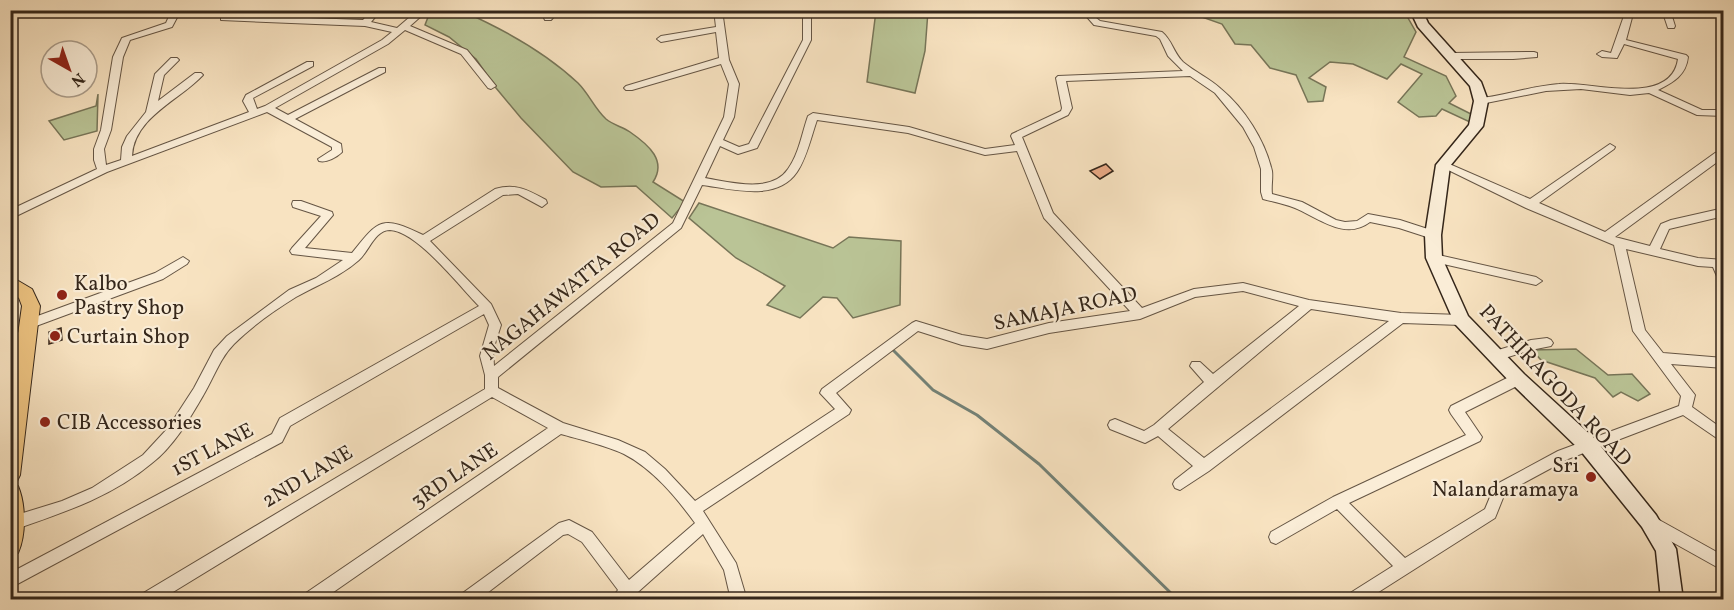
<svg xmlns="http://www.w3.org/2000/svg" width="1734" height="610" viewBox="0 0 1734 610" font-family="Vollkorn,serif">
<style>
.green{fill:#bac496;stroke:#777558;stroke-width:1.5}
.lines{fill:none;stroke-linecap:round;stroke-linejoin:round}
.stream{stroke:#738176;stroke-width:3}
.building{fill:#ebab87;stroke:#34261a;stroke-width:1.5}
.street-casing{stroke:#655544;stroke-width:2}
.secondary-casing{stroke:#34261a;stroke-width:3}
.primary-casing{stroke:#34261a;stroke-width:2}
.street{fill:#faedd7;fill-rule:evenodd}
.secondary{fill:#faedd7;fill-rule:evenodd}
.primary{fill:#ecc280;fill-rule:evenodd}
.poi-dot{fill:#8f2418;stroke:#faedd7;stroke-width:2}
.labels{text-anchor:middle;stroke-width:4.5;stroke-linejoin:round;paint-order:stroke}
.poi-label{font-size:21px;fill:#34261a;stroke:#faedd7;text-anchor:start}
.street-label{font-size:21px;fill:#34261a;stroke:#faedd7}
</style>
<rect width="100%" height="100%" fill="#f8e3c1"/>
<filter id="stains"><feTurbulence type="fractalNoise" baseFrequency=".00333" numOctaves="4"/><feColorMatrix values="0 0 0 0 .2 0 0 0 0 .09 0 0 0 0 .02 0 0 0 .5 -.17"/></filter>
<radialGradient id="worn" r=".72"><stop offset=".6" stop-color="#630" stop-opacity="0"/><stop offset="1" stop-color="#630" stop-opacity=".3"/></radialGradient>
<g class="green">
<path d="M462,11C503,29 545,52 578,83C589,94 595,109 606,119C613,125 623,127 630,132C649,145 667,161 653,182L685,202L672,218L636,186L601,187L573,172L521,118L496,88L476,59L449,37L425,25L430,12Z"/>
<path d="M876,11H928L925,51L915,93L867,82Z"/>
<path d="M1199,11H1404L1416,32L1404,57L1446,76L1456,96L1449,103L1475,116L1474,124L1442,109L1436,116L1419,117L1398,102L1422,74L1401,64L1387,79L1353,64L1330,62L1309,78L1326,87L1323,101L1308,102L1296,75L1270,68L1251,45L1235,44L1222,24L1199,16Z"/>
<path d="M98,94L97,131L64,140L49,121L96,106Z"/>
<path d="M699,203L833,248L849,237L901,241L900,305L853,318L837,298L823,297L800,318L767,305L785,286L736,258L689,218Z"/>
<path d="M1576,349L1608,375L1632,374L1650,394L1638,401L1621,392L1613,397L1595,378L1541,360L1532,350Z"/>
</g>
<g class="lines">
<path class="stream" d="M892,349L933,390L977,415L1039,464L1178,600"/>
</g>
<g class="building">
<path d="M1106,164L1113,171L1100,179L1090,171Z"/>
<path d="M61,328L62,340L49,344V332Z"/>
</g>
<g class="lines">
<g class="street-casing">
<g id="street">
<path d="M172,10H181L172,27L130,40L123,57L111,130L104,149L106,165L121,160L122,147L127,136L146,112L155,74L171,58H177L179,60L164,75L158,101L195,73H201L203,75C180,100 134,117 132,156L249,112L243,101L246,95L307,62H313V66L253,98L257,109L265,106L382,40L392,32L365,26L221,20V16L224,15L363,20L372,10H381L371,22L397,28L418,10H428L410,26L467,50L496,86L491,89L488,88L461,54L405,30L388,44L275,108L288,115L379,68H385V72L295,119L341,144L342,152C337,157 327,163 319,161L318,159L332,150V147L267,112L107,172L10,219V210L97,169L94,160V149L101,130L113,57L122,38L166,23Z"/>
<path d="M551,10H560L551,20H545L544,18Z"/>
<path d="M714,10H722L729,60L739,84L734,117L723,140L739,147L749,144L803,40V10H811V40L757,148L738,154L720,146L705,178C730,182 771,194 788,169C799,154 802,133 808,116L813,113L909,127L985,149L1015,145L1011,136L1012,134L1061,111L1062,108L1056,78L1058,76L1183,71L1168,56L1160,39L1156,36L1094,25L1087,17L1089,10H1097L1095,17L1100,21L1162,32C1172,40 1173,52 1183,62C1195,72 1209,78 1221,89C1244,108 1265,140 1272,171C1273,178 1271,186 1272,194L1302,202L1336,220L1345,222L1357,221L1368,214L1400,220L1437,232L1439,235L1433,239L1399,228L1370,222C1345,241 1319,218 1295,208C1285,204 1274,202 1263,199L1261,192V169L1254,147L1243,127L1215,93L1190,76L1066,81L1072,108L1068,115L1022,137L1053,213L1142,308L1194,289L1243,283L1309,300L1401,313L1461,315L1465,317L1467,320L1465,323L1461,325L1403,323L1209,471L1180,490L1175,488L1173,484L1175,480L1193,466L1158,436L1145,443L1110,429L1108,425L1110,421L1115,419L1144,431L1154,425L1204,382L1190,366L1192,362H1200L1213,374L1299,306L1243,291L1195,297L1140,319L1049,333L987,349L962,345L918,331L836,393L851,410L849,414L703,511L736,563L747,600H731L724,570L703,534L629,600H610L618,590L582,542L568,534L563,535L478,600H458L460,595L559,523L569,520L592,532L629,580L695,523C676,497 653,469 624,454C604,445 582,440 561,434L322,600H301L303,595L548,428L492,397L160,600H138L140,595L485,389V375L480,356L489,325L484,314L290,426L282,442L10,588V573L272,434L280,418L479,306C460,287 417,231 390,230C375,230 369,251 359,260C340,277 317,285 296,297C275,310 252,326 234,344C220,358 214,377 204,394C190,418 174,446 152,463C112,497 62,513 13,530L10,529V517L62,501L92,488L143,455L168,428L194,388L214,350L227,336L289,290L316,278L343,260L292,254L290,251L292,248L321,216L293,207L292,204L293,201H301L332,212L333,215L305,248L352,253C379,219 382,215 423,235L495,189C516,183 528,190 546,200L547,203L542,207L518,194L503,195L430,241L491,304L501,325L493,350L494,366L673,223L724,117L729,84L721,64L632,90H626L624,88L626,86L719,58L716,32L661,42L657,39L661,36L716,27ZM817,120L908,133L985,155L1017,151L1044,218L1130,311L1049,323L987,339L962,335L916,321L912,323L822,389L820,393L835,409L695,501L665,469L645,452L618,440L563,423L498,388V377L681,228L702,185C732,189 777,202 797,172C807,157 811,137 817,120ZM1311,309L1389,321L1204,458L1168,429Z"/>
<path d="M1626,10H1634L1626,40L1686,55L1688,57C1686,75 1674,82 1658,90L1702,110H1724V116L1697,115L1649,93L1630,95L1581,89L1546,91L1481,104L1476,101L1481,98C1507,95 1532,86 1559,84C1590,81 1671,108 1678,59L1624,44L1617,58L1602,57L1597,54L1602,51L1611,53Z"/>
<path d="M1662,10H1670L1675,26L1674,28H1668Z"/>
<path d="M1534,52L1537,53V57L1513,59H1451L1446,56L1451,53Z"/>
<path d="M1610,144L1615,147L1614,149L1539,203L1605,232L1715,153L1724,151V157L1615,237L1650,246L1661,224L1671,220L1724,208V216L1669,229L1660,249L1698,258L1724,260V284L1720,283L1713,267L1698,266L1626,249L1645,330L1663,353L1724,358V368L1671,364L1695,395L1692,407L1724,430V443L1683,415L1568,459L1505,493L1495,518L1366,600H1345L1347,595L1393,566L1337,509L1276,544L1271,542L1269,537L1271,532L1333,497L1466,435L1451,414L1449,410L1451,406L1513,375H1523L1524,379L1523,383L1465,412L1482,437L1480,441L1349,503L1405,558L1485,509L1495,485L1558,451L1679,406L1681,396L1633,331L1614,245L1526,208L1438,165L1443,162L1447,163L1530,199Z"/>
<path d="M1434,254L1536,277L1542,281L1536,285L1430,261L1428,258L1430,255Z"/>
<path d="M183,257L189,261L187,264L163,279L28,329L33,333L31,336L10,348V337L27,328L22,324L24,321L155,273Z"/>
<path d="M1547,338L1551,340L1553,343L1551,346L1531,350L1495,361L1491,359L1489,356L1491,353L1495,351L1531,340Z"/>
<path d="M1652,516L1724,556V571L1647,528L1645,523L1647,518Z"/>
</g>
</g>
<g class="secondary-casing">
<path id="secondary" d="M1410,10H1422L1428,23L1481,82L1488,101L1483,126L1450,166L1441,235L1442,258L1468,316L1524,374L1594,438L1656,515L1676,549L1683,600H1661L1656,551L1642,527L1580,450L1512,384L1455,324L1426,258L1425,235L1436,165L1469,125L1474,101L1470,86L1418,27Z"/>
</g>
<g class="primary-casing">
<path id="primary" d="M10,276L32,289L40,306L20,475L17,481L11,484L18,486C26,505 26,535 18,553L10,556V392L22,306L19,298L10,292Z"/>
</g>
<use href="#street" class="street"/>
<use href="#secondary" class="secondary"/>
<use href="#primary" class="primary"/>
</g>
<g class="poi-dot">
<circle cx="62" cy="295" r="6"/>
<circle cx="55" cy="336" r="6"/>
<circle cx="45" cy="422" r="6"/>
<circle cx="1591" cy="477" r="6"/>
</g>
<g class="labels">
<g class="poi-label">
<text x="74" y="290">Kalbo<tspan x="74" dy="24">Pastry Shop</tspan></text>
<text x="67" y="343">Curtain Shop</text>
<text x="57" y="429">CIB Accessories</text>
<text x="1579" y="472" text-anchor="end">Sri<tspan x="1579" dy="24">Nalandaramaya</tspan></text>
</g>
<g class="street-label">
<text transform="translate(571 286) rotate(-39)" y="7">NAGAHAWATTA ROAD</text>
<text transform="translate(1065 308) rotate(-12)" y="7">SAMAJA ROAD</text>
<text transform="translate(1556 385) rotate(47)" y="7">PATHIRAGODA ROAD</text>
<text transform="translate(212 449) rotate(-28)" y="7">1ST LANE</text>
<text transform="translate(454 475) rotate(-34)" y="7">3RD LANE</text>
<text transform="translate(307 476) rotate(-31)" y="7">2ND LANE</text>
</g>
</g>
<rect width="1734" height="610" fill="none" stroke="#f8e3c1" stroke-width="36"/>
<rect x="12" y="12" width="1710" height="586" fill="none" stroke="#34261a" stroke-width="3"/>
<rect x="18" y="18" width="1698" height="574" fill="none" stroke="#34261a" stroke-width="1.5"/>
<g transform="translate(69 69) rotate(140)"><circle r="28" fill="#faedd7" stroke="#ab9d8b" stroke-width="1.5"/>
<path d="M0-4.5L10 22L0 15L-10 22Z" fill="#8f2418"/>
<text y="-9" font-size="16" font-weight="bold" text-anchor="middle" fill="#34261a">N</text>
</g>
<rect width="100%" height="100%" filter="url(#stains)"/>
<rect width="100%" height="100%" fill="url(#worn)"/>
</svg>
